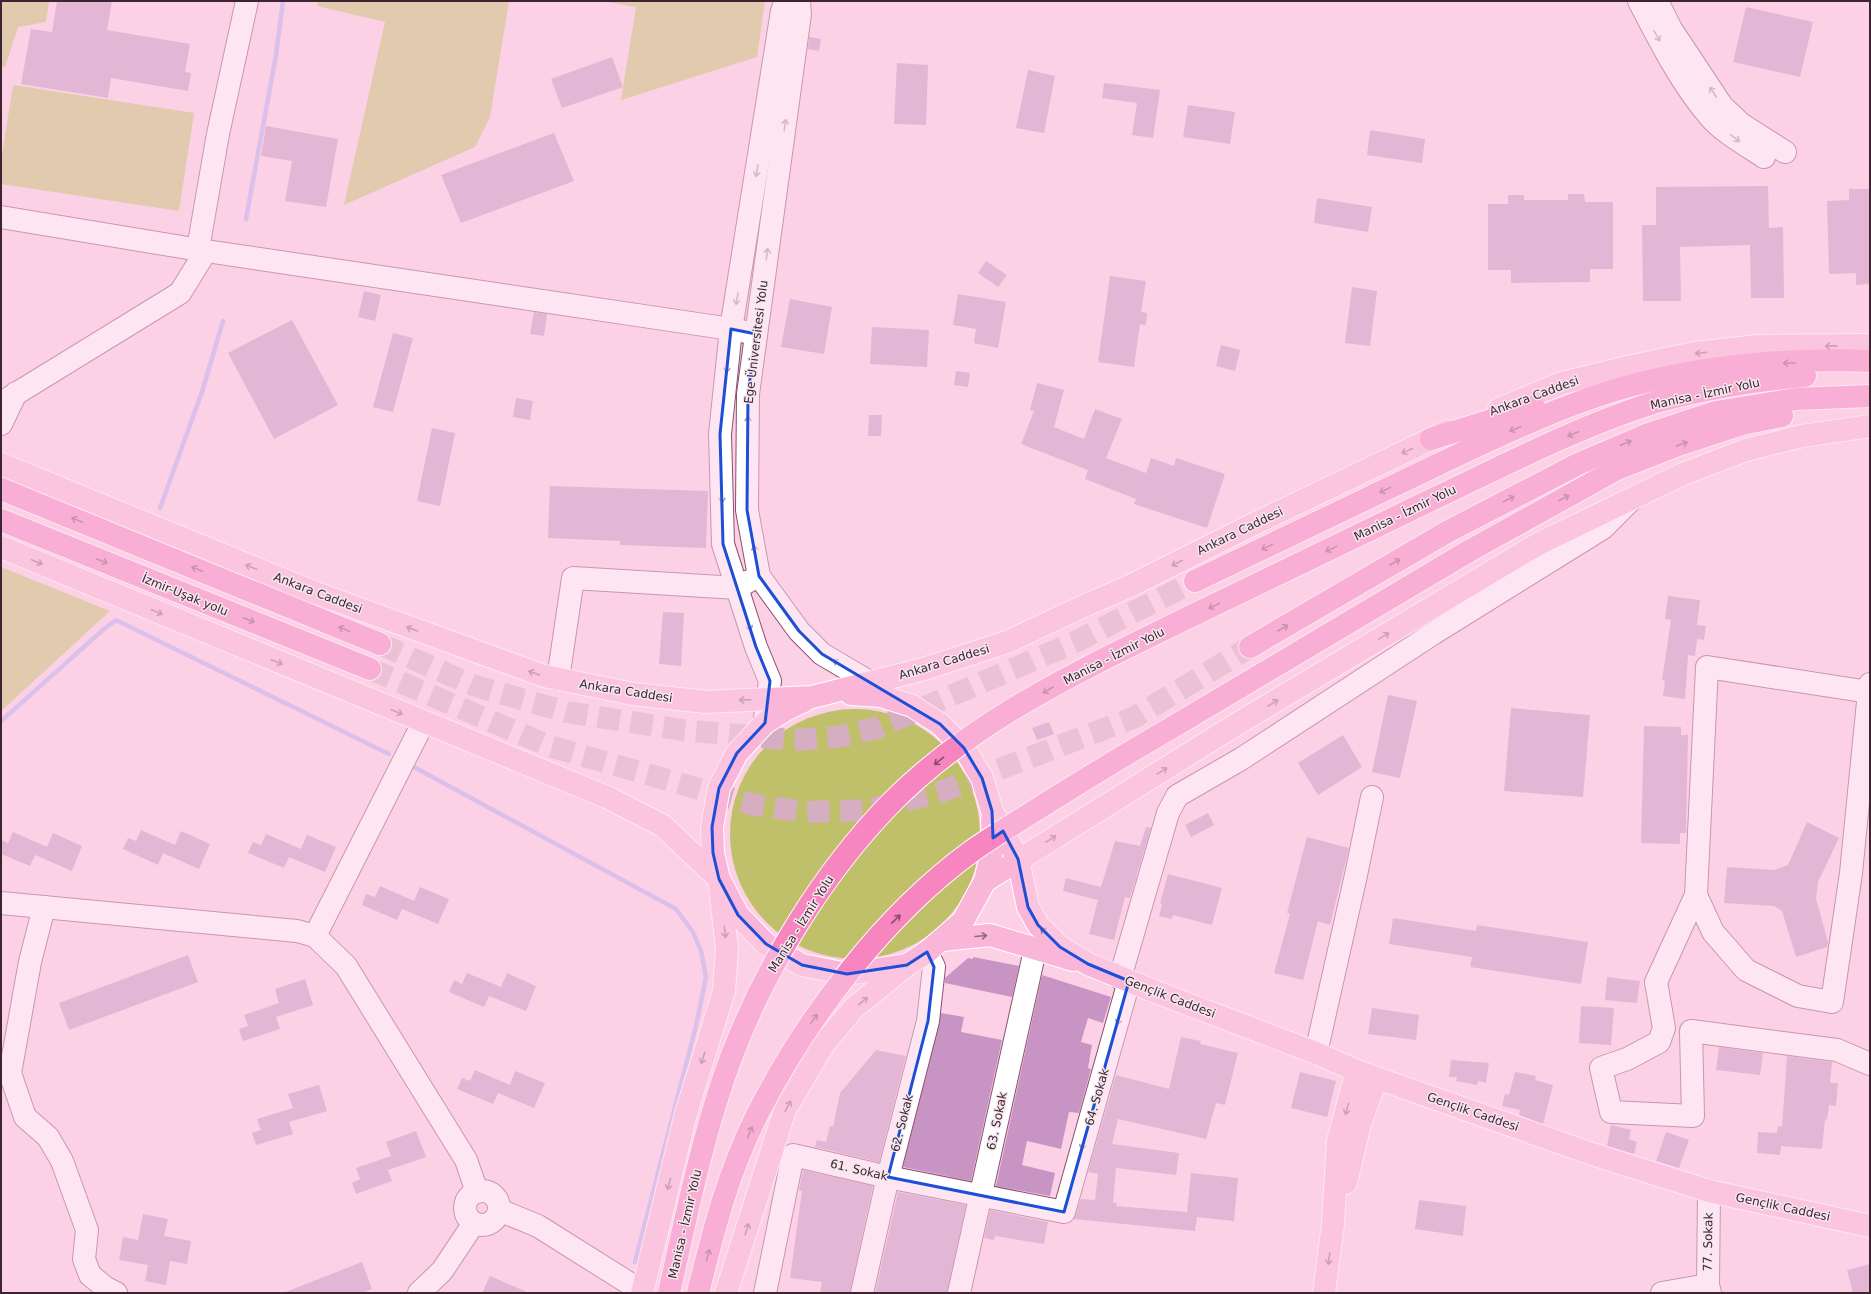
<svg xmlns="http://www.w3.org/2000/svg" width="1871" height="1294" viewBox="0 0 1871 1294" font-family="'DejaVu Sans',sans-serif">
<style>
.green{fill:#c0c06a}
.lines{fill:none;stroke-linecap:round;stroke-linejoin:round}
.stream{stroke:#b2aaf1;stroke-width:4.5}
.building{fill:#c894c4}
.highway-tunnel{stroke:#d6aec1;stroke-width:22;stroke-dasharray:22 11;stroke-linecap:butt}
.minor-casing{stroke:#8c4f6e;stroke-width:24}
.major-casing{stroke:#fff;stroke-width:24}
.highway-casing{stroke:#fff;stroke-width:24}
.minor{stroke:#fff;stroke-width:22}
.major{stroke:#fab6d9;stroke-width:22}
.highway{stroke:#f785c0;stroke-width:22}
.highway-bridge-casing{stroke:#fff;stroke-width:24;stroke-linecap:butt}
.highway-bridge{stroke:#f785c0;stroke-width:22}
.oneway{stroke:#a89ca2}
.oneway2{stroke:#93667d}
.oneway3{stroke:#884b6a}
.marked{fill:none;stroke:#1d4ed8;stroke-width:3;stroke-linejoin:round}
.labels{text-anchor:middle;stroke-width:3;stroke-linejoin:round;paint-order:stroke}
.street-label{font-size:12px;fill:#3e2431;stroke:#f6e7ee}
</style>
<rect width="100%" height="100%" fill="#fcd1e5"/>
<g class="green">
<path d="M1,1H49L46,22L18,27L5,67H1Z"/>
<path d="M318,1H509L490,117L475,147L344,205L385,22L317,6Z"/>
<path d="M602,1H765L757,57L621,100L636,7Z"/>
<path d="M13,85L194,113L179,211L1,184V162Z"/>
<path d="M1,567L110,611L1,711Z"/>
<circle cx="855" cy="834" r="125"/>
</g>
<g class="lines">
<g class="stream">
<path d="M246,219L276,55L283,1"/>
<path d="M160,508L202,392L223,321"/>
<path d="M1,721L104,629L116,620L389,754"/>
<path d="M412,766L676,909L693,932L701,951L706,977L696,1026L635,1262"/>
</g>
</g>
<g class="building">
<path d="M57,1H112L107,30L190,44L185,72L191,73L188,91L111,78L108,98L21,84L31,29L52,32Z"/>
<path d="M1746,7L1813,22L1800,77L1733,62Z"/>
<path d="M809,37L821,39L819,51L808,49Z"/>
<path d="M612,57L623,87L562,108L551,79Z"/>
<path d="M897,63L928,65L926,125L894,124Z"/>
<path d="M1028,70L1055,76L1044,133L1016,128Z"/>
<path d="M1104,83L1160,90L1153,138L1132,135L1137,103L1102,98Z"/>
<path d="M1188,105L1235,112L1230,144L1183,137Z"/>
<path d="M266,126L338,139L326,207L285,201L292,161L261,156Z"/>
<path d="M1370,130L1425,139L1422,163L1367,155Z"/>
<path d="M554,133L574,181L461,223L441,175Z"/>
<path d="M1768,186L1769,228L1783,227L1784,298H1751L1750,245L1680,247L1681,301H1643L1642,225H1656V187Z"/>
<path d="M1849,189H1870V284L1856,285V273L1829,274L1827,201L1849,200Z"/>
<path d="M1568,194H1584L1585,202H1613V269H1590V282L1511,283V270H1488V204H1508V195H1524V200H1568Z"/>
<path d="M1317,198L1372,207L1368,232L1314,223Z"/>
<path d="M986,261L1007,275L998,287L978,273Z"/>
<path d="M1110,276L1146,281L1141,312L1147,313L1146,325L1140,324L1134,367L1098,362Z"/>
<path d="M1352,287L1377,291L1370,346L1345,343Z"/>
<path d="M364,291L381,295L375,321L358,317Z"/>
<path d="M958,294L1006,302L998,348L974,343L976,329L953,325Z"/>
<path d="M790,299L832,307L824,354L781,347Z"/>
<path d="M534,312L547,314L544,336L530,334Z"/>
<path d="M292,320L338,405L274,439L228,353Z"/>
<path d="M872,327L929,330L927,367L870,364Z"/>
<path d="M393,333L413,338L393,412L373,407Z"/>
<path d="M1221,345L1240,350L1235,371L1216,366Z"/>
<path d="M956,371L970,373L968,387L954,385Z"/>
<path d="M1037,383L1064,390L1054,427L1084,439L1095,409L1122,419L1106,458L1146,473L1151,458L1174,466L1176,458L1225,474L1207,528L1134,504L1136,499L1085,479L1088,470L1021,444L1034,411L1030,410Z"/>
<path d="M516,398L533,401L530,420L513,417Z"/>
<path d="M869,415H882L881,436H868Z"/>
<path d="M432,428L455,433L440,506L417,501Z"/>
<path d="M550,486L708,491L706,548L620,545V541L548,538Z"/>
<path d="M1668,596L1700,600L1697,625L1706,626L1704,640L1697,639L1695,656L1688,655L1685,699L1663,696L1665,681L1662,680L1671,620L1665,619Z"/>
<path d="M663,612L684,613L681,666L659,664Z"/>
<path d="M1388,695L1417,701L1400,778L1372,772Z"/>
<path d="M1511,708L1590,715L1583,797L1504,791Z"/>
<path d="M1049,722L1054,734L1037,740L1032,728Z"/>
<path d="M1644,726L1681,727V735H1688L1686,833H1680V844L1641,843Z"/>
<path d="M1343,735L1362,767L1318,795L1298,763Z"/>
<path d="M1208,813L1214,825L1191,837L1185,825Z"/>
<path d="M1807,822L1839,838L1818,882L1816,899L1828,942L1827,947L1796,957L1782,911L1774,906L1724,903L1727,867L1775,870L1788,865Z"/>
<path d="M1146,827L1151,828L1130,898L1125,897L1114,940L1089,934L1098,900L1063,891L1066,878L1101,887L1115,841L1140,846Z"/>
<path d="M141,830L175,845L181,831L210,844L199,869L163,853L158,865L123,849L128,838L136,841Z"/>
<path d="M13,832L47,847L53,833L82,846L72,871L35,855L30,866L1,854V840L8,843Z"/>
<path d="M266,834L301,849L307,835L336,847L325,872L289,857L284,868L248,853L253,842L261,845Z"/>
<path d="M1307,837L1349,848L1330,925L1318,921L1303,980L1274,973L1290,914L1287,913Z"/>
<path d="M1168,874L1222,888L1212,925L1173,915L1172,919L1159,916L1162,904L1160,903Z"/>
<path d="M380,886L414,901L420,887L449,899L438,924L402,909L397,920L362,905L366,894L375,897Z"/>
<path d="M1393,918L1476,931L1477,925L1588,942L1581,984L1470,967L1472,957L1389,944Z"/>
<path d="M188,955L198,982L69,1030L59,1003Z"/>
<path d="M973,957L1019,966L1012,997L945,983V978L968,958L973,959Z"/>
<path d="M467,973L501,987L507,973L536,986L526,1011L489,996L484,1007L449,992L454,980L462,984Z"/>
<path d="M1042,975L1111,997L1103,1023L1088,1018L1081,1042L1092,1045L1088,1068L1091,1069L1079,1113L1069,1112L1061,1149L1027,1141L1022,1165L1055,1173L1050,1196L996,1186Z"/>
<path d="M1607,977L1640,981L1637,1003L1605,1000Z"/>
<path d="M305,979L313,1005L276,1017L280,1029L243,1041L239,1029L248,1026L244,1015L279,1003L275,989Z"/>
<path d="M1581,1006L1614,1008L1611,1045L1579,1043Z"/>
<path d="M1372,1008L1419,1015L1416,1040L1368,1034Z"/>
<path d="M941,1013L964,1017L961,1032L1002,1040L971,1181L903,1167Z"/>
<path d="M1181,1037L1201,1041L1200,1044L1238,1053L1225,1105L1216,1103L1206,1139L1118,1119L1112,1144L1179,1153L1176,1175L1116,1168L1113,1203H1117L1116,1206L1187,1212L1191,1173L1238,1178L1234,1221L1197,1217L1195,1231L1074,1219L1081,1199L1095,1200L1098,1174L1088,1172L1116,1075L1169,1089Z"/>
<path d="M1719,1047L1763,1053L1760,1075L1716,1070Z"/>
<path d="M876,1050L906,1056L879,1162L815,1147L817,1140L826,1142L830,1126L833,1127L840,1093Z"/>
<path d="M1787,1056L1832,1062L1830,1083H1838L1836,1106L1829,1105L1827,1120L1825,1119L1822,1149L1781,1146L1780,1155L1757,1153L1758,1132L1777,1133L1778,1126L1782,1127Z"/>
<path d="M1451,1060L1489,1063L1486,1083L1478,1081L1477,1085L1456,1081L1457,1077H1449Z"/>
<path d="M475,1070L510,1085L515,1071L545,1083L534,1108L498,1093L493,1104L457,1089L462,1078L470,1081Z"/>
<path d="M1300,1072L1336,1081L1327,1117L1291,1108Z"/>
<path d="M1515,1072L1536,1076L1535,1080L1553,1085L1543,1124L1519,1115L1520,1110L1502,1106L1505,1094L1509,1095Z"/>
<path d="M319,1085L327,1111L289,1122L293,1134L256,1145L252,1133L261,1130L257,1119L293,1108L288,1094Z"/>
<path d="M1611,1125L1631,1130L1629,1139L1637,1142L1634,1154L1607,1146Z"/>
<path d="M416,1131L426,1157L388,1170L392,1181L356,1194L352,1183L360,1179L356,1168L391,1156L386,1142Z"/>
<path d="M1666,1132L1689,1140L1679,1168L1656,1161Z"/>
<path d="M803,1170L873,1186L850,1293H820L822,1282L790,1278L802,1191L799,1190Z"/>
<path d="M898,1192L966,1205L947,1293H875Z"/>
<path d="M1419,1200L1466,1206L1463,1236L1415,1229Z"/>
<path d="M990,1210L1048,1222L1044,1244L995,1236L994,1240L984,1238Z"/>
<path d="M143,1214L168,1219L164,1236L191,1241L187,1264L170,1261L166,1285L145,1281L148,1265L119,1260L123,1237L138,1240Z"/>
<path d="M362,1262L372,1289L362,1293H283Z"/>
<path d="M1870,1264V1293H1853L1847,1270Z"/>
<path d="M490,1276L529,1293H482Z"/>
</g>
<g class="lines">
<g class="highway-tunnel">
<path d="M380,644L472,685L567,712L682,730L794,740L837,737L877,728L1075,642L1195,581"/>
<path d="M370,669L549,746L755,805L807,812L868,810L940,792L1135,717L1250,647"/>
</g>
<g class="minor-casing">
<g id="minor">
<path d="M799,1L800,14L748,394L747,510L759,576L799,631L822,654L883,690"/>
<path d="M1639,1C1658,38 1682,85 1710,117C1724,133 1746,145 1764,157"/>
<path d="M1657,1L1671,29L1722,106L1741,124L1785,152"/>
<path d="M1,217L206,251L731,329L756,334"/>
<path d="M198,249L218,134L247,1"/>
<path d="M1,403L180,293L206,251"/>
<path d="M1,424L16,393"/>
<path d="M558,679L573,578L737,588L749,581"/>
<path d="M1869,692L1707,667L1696,895L1713,932L1746,970L1798,996L1832,1002L1851,873L1869,692L1870,684"/>
<path d="M765,718L770,681L756,647L723,544L720,434L731,329L782,11L786,1"/>
<path d="M1696,895L1656,982L1664,1028L1659,1042L1627,1059L1601,1068L1611,1112L1693,1116L1691,1031L1837,1050L1870,1064"/>
<path d="M1,903L297,931L315,936L346,966L466,1160L477,1192"/>
<path d="M44,907L30,962L10,1073L25,1117L48,1137L62,1161L87,1230L84,1259L90,1275L106,1288L116,1293"/>
<path d="M315,936L423,723"/>
<path d="M1120,978L1168,813L1177,796L1241,759L1434,633L1603,528L1630,501"/>
<path d="M1316,1053L1356,875L1372,797"/>
<path d="M1709,1191L1708,1285L1710,1293"/>
<circle cx="482" cy="1208" r="17"/>
<path d="M499,1210L538,1226L643,1292"/>
<path d="M419,1293L442,1271L474,1223"/>
<path d="M765,1293L793,1155L888,1177L1064,1212L1129,981"/>
<path d="M862,1293L888,1177L928,1021L934,967L927,952"/>
<path d="M959,1293L1035,950"/>
<path d="M1662,1293L1708,1285"/>
</g>
</g>
<g class="major-casing">
<g id="major">
<path d="M1499,409L1562,383L1632,366L1695,353L1759,346L1870,345"/>
<path d="M1,464L316,593L544,676L633,694L706,702L812,697L924,669L1007,642L1086,605L1130,586L1260,521L1448,431"/>
<path d="M1,547L609,798L663,826L719,879L738,915L766,944L802,965L847,974L907,965"/>
<path d="M851,694L881,696L912,706L940,724L964,748L982,778L992,811L1018,859L1028,907L1038,925L1060,947L1088,964L1156,992L1316,1053L1357,1071L1592,1154L1709,1191L1870,1226"/>
<path d="M985,881L1237,724L1538,544L1683,474L1746,450L1802,436L1870,426"/>
<path d="M942,940L990,935L1073,960"/>
<path d="M1346,1183L1360,1124L1376,1079"/>
<path d="M642,1293L686,1113L724,991L727,948L719,879L713,853L712,827L719,788L737,753L765,723L787,709L806,700"/>
<path d="M726,1293L785,1110L823,1045L854,1008L907,965L927,952L963,921L985,881L993,847L992,820"/>
<path d="M1324,1293L1333,1224L1338,1141L1357,1071"/>
</g>
</g>
<g class="highway-casing">
<g id="highway">
<path d="M1431,439L1534,407"/>
<path d="M1,489L380,644"/>
<path d="M1429,501C1503,466 1577,427 1656,402C1701,389 1759,380 1805,376"/>
<path d="M1,520L370,669"/>
<path d="M1469,551L1617,469L1678,445L1742,424L1782,416"/>
<path d="M1195,581C1277,542 1358,503 1439,464C1509,431 1582,395 1658,379C1724,364 1803,358 1870,361"/>
<path d="M1250,647L1447,532L1578,464L1646,435L1716,412L1796,399L1870,396"/>
</g>
</g>
<use href="#minor" class="minor"/>
<use href="#major" class="major"/>
<use href="#highway" class="highway"/>
<g class="highway-bridge-casing">
<g id="highway-bridge">
<path d="M669,1293C687,1213 703,1132 732,1055C766,966 823,873 890,804C970,722 1079,671 1181,621C1264,581 1346,541 1429,501"/>
<path d="M698,1293C713,1232 729,1169 758,1113C807,1017 884,915 972,851C990,838 1009,827 1028,815C1075,785 1123,756 1171,728C1270,669 1369,610 1469,551"/>
</g>
</g>
<use href="#highway-bridge" class="highway-bridge"/>
</g>
<defs><path id="oneway-shaft" d="M-6 0H5M1.5-3L5.5 0L1.5 3" fill="none" stroke-width="1.6" stroke-linecap="round" stroke-linejoin="round"/></defs>
<g class="oneway">
<use href="#oneway-shaft" transform="translate(1657 36) rotate(60)"/>
<use href="#oneway-shaft" transform="translate(1713 92) rotate(-124)"/>
<use href="#oneway-shaft" transform="translate(785 125) rotate(-82)"/>
<use href="#oneway-shaft" transform="translate(1735 138) rotate(38)"/>
<use href="#oneway-shaft" transform="translate(757 171) rotate(99)"/>
<use href="#oneway-shaft" transform="translate(767 254) rotate(-82)"/>
<use href="#oneway-shaft" transform="translate(737 299) rotate(100)"/>
<use href="#oneway-shaft" transform="translate(727 367) rotate(96)"/>
<use href="#oneway-shaft" transform="translate(748 422) rotate(-90)"/>
<use href="#oneway-shaft" transform="translate(722 497) rotate(88)"/>
<use href="#oneway-shaft" transform="translate(755 551) rotate(-100)"/>
<use href="#oneway-shaft" transform="translate(749 625) rotate(73)"/>
<use href="#oneway-shaft" transform="translate(838 663) rotate(-149)"/>
<use href="#oneway-shaft" transform="translate(1119 1019) rotate(106)"/>
<use href="#oneway-shaft" transform="translate(1083 1144) rotate(106)"/>
</g>
<g class="oneway2">
<use href="#oneway-shaft" transform="translate(1831 346) rotate(179)"/>
<use href="#oneway-shaft" transform="translate(1701 353) rotate(173)"/>
<use href="#oneway-shaft" transform="translate(1407 451) rotate(155)"/>
<use href="#oneway-shaft" transform="translate(37 562) rotate(23)"/>
<use href="#oneway-shaft" transform="translate(1177 563) rotate(153)"/>
<use href="#oneway-shaft" transform="translate(251 567) rotate(-158)"/>
<use href="#oneway-shaft" transform="translate(157 612) rotate(23)"/>
<use href="#oneway-shaft" transform="translate(412 629) rotate(-160)"/>
<use href="#oneway-shaft" transform="translate(1384 636) rotate(-31)"/>
<use href="#oneway-shaft" transform="translate(277 662) rotate(23)"/>
<use href="#oneway-shaft" transform="translate(534 673) rotate(-160)"/>
<use href="#oneway-shaft" transform="translate(745 700) rotate(178)"/>
<use href="#oneway-shaft" transform="translate(1273 703) rotate(-31)"/>
<use href="#oneway-shaft" transform="translate(397 712) rotate(23)"/>
<use href="#oneway-shaft" transform="translate(1162 771) rotate(-32)"/>
<use href="#oneway-shaft" transform="translate(1051 839) rotate(-32)"/>
<use href="#oneway-shaft" transform="translate(725 932) rotate(83)"/>
<use href="#oneway-shaft" transform="translate(1045 932) rotate(-135)"/>
<use href="#oneway-shaft" transform="translate(981 936) rotate(-5)"/>
<use href="#oneway-shaft" transform="translate(863 1001) rotate(-39)"/>
<use href="#oneway-shaft" transform="translate(703 1058) rotate(107)"/>
<use href="#oneway-shaft" transform="translate(788 1106) rotate(-62)"/>
<use href="#oneway-shaft" transform="translate(1347 1109) rotate(105)"/>
<use href="#oneway-shaft" transform="translate(669 1184) rotate(104)"/>
<use href="#oneway-shaft" transform="translate(747 1229) rotate(-72)"/>
<use href="#oneway-shaft" transform="translate(1329 1259) rotate(97)"/>
</g>
<g class="oneway3">
<use href="#oneway-shaft" transform="translate(1789 363) rotate(177)"/>
<use href="#oneway-shaft" transform="translate(1515 429) rotate(157)"/>
<use href="#oneway-shaft" transform="translate(1573 434) rotate(157)"/>
<use href="#oneway-shaft" transform="translate(1626 443) rotate(-23)"/>
<use href="#oneway-shaft" transform="translate(1682 444) rotate(-19)"/>
<use href="#oneway-shaft" transform="translate(1385 490) rotate(154)"/>
<use href="#oneway-shaft" transform="translate(1564 498) rotate(-28)"/>
<use href="#oneway-shaft" transform="translate(1509 499) rotate(-28)"/>
<use href="#oneway-shaft" transform="translate(77 520) rotate(-158)"/>
<use href="#oneway-shaft" transform="translate(1267 547) rotate(154)"/>
<use href="#oneway-shaft" transform="translate(1331 549) rotate(154)"/>
<use href="#oneway-shaft" transform="translate(102 561) rotate(22)"/>
<use href="#oneway-shaft" transform="translate(1395 562) rotate(-30)"/>
<use href="#oneway-shaft" transform="translate(197 569) rotate(-158)"/>
<use href="#oneway-shaft" transform="translate(1214 606) rotate(154)"/>
<use href="#oneway-shaft" transform="translate(249 620) rotate(22)"/>
<use href="#oneway-shaft" transform="translate(1283 628) rotate(-30)"/>
<use href="#oneway-shaft" transform="translate(344 629) rotate(-158)"/>
<use href="#oneway-shaft" transform="translate(1048 690) rotate(150)"/>
<use href="#oneway-shaft" transform="translate(939 761) rotate(141)"/>
<use href="#oneway-shaft" transform="translate(896 919) rotate(-44)"/>
<use href="#oneway-shaft" transform="translate(814 1019) rotate(-55)"/>
<use href="#oneway-shaft" transform="translate(750 1132) rotate(-68)"/>
<use href="#oneway-shaft" transform="translate(708 1255) rotate(-76)"/>
</g>
<path d="M0 0H1871V1294H0ZM731,329L756,334L748,394L747,510L759,576L799,631L822,654L940,724L964,748L982,778L992,811L993,838L1003,831L1018,859L1028,907L1038,925L1060,947L1088,964L1129,981L1064,1212L888,1177L928,1021L934,967L927,952L907,965L847,974L802,965L766,944L738,915L719,879L713,853L712,827L719,788L737,753L765,723L770,681L756,647L723,544L720,434Z" fill="#fcd1e5" fill-opacity=".55" fill-rule="evenodd"/>
<path class="marked" d="M731,329L756,334L748,394L747,510L759,576L799,631L822,654L940,724L964,748L982,778L992,811L993,838L1003,831L1018,859L1028,907L1038,925L1060,947L1088,964L1129,981L1064,1212L888,1177L928,1021L934,967L927,952L907,965L847,974L802,965L766,944L738,915L719,879L713,853L712,827L719,788L737,753L765,723L770,681L756,647L723,544L720,434Z"/>
<g class="labels">
<g class="street-label">
<text transform="translate(756 342) rotate(-83)" y="4">Ege Üniversitesi Yolu</text>
<text transform="translate(1705 394) rotate(-12)" y="4">Manisa - İzmir Yolu</text>
<text transform="translate(1534 396) rotate(-20)" y="4">Ankara Caddesi</text>
<text transform="translate(1405 513) rotate(-26)" y="4">Manisa - İzmir Yolu</text>
<text transform="translate(1240 531) rotate(-26)" y="4">Ankara Caddesi</text>
<text transform="translate(318 593) rotate(21)" y="4">Ankara Caddesi</text>
<text transform="translate(185 595) rotate(22)" y="4">İzmir-Uşak yolu</text>
<text transform="translate(1114 656) rotate(-27)" y="4">Manisa - İzmir Yolu</text>
<text transform="translate(944 662) rotate(-17)" y="4">Ankara Caddesi</text>
<text transform="translate(626 691) rotate(9)" y="4">Ankara Caddesi</text>
<text transform="translate(801 924) rotate(-58)" y="4">Manisa - İzmir Yolu</text>
<text transform="translate(1170 997) rotate(21)" y="4">Gençlik Caddesi</text>
<text transform="translate(1097 1097) rotate(-74)" y="4">64. Sokak</text>
<text transform="translate(1473 1112) rotate(19)" y="4">Gençlik Caddesi</text>
<text transform="translate(997 1121) rotate(-78)" y="4">63. Sokak</text>
<text transform="translate(902 1123) rotate(-76)" y="4">62. Sokak</text>
<text transform="translate(859 1170) rotate(13)" y="4">61. Sokak</text>
<text transform="translate(1783 1207) rotate(12)" y="4">Gençlik Caddesi</text>
<text transform="translate(685 1224) rotate(-77)" y="4">Manisa - İzmir Yolu</text>
<text transform="translate(1708 1242) rotate(-89)" y="4">77. Sokak</text>
</g>
</g>
<rect width="1871" height="1294" fill="none" stroke="#3e2431" stroke-width="4"/>
</svg>
